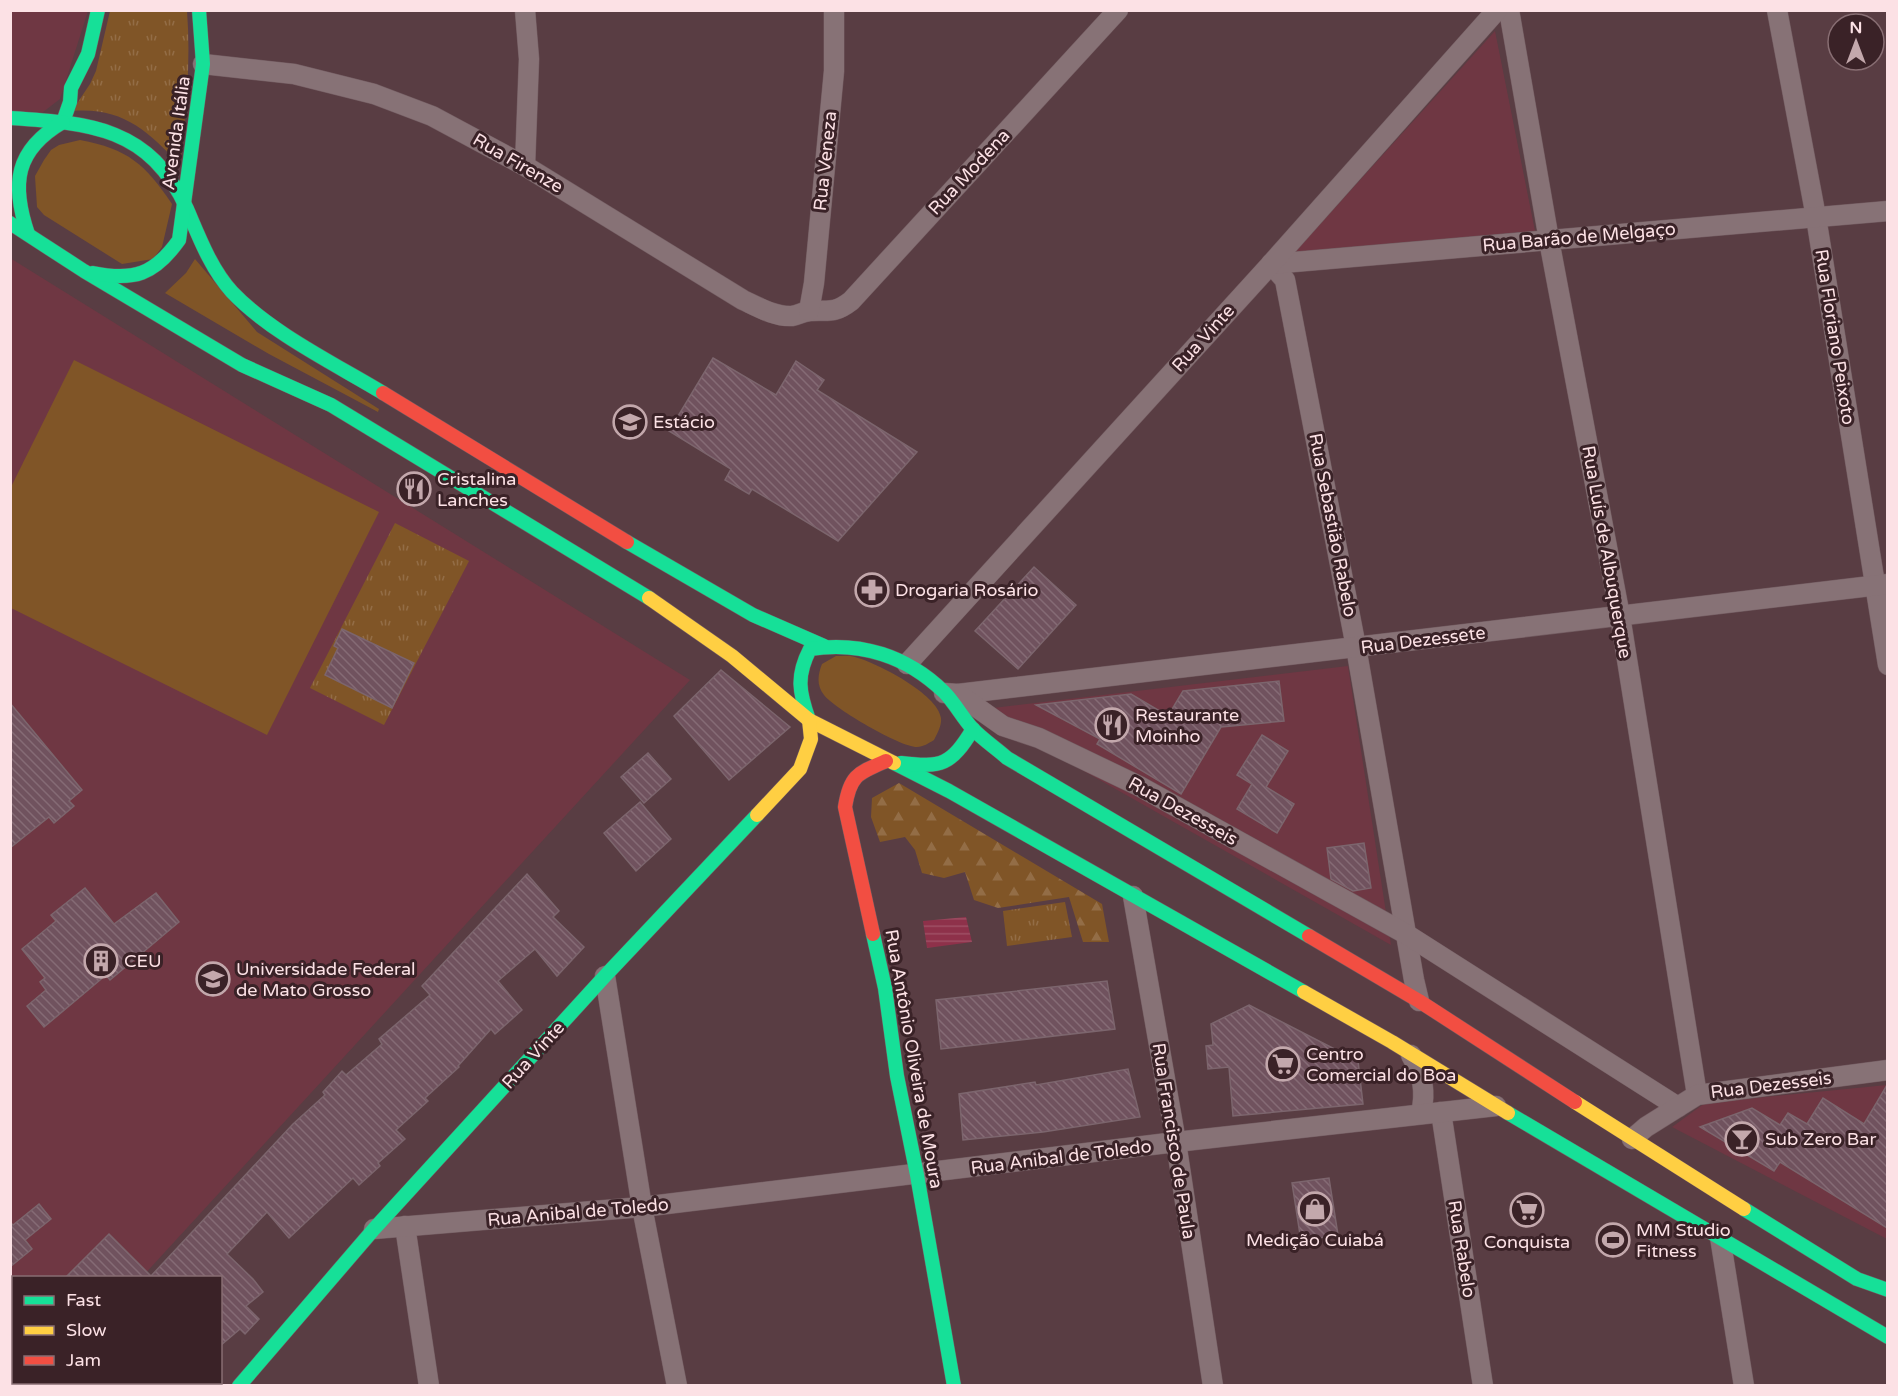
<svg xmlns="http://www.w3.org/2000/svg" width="1898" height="1396" viewBox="0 0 1898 1396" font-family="'Varela Round',sans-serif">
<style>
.built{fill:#6f3743}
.grass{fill:#805527}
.forest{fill:url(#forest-firs)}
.park{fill:url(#park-tufts)}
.water{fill:url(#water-rules)}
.building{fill:url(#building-back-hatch);stroke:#7c656d;stroke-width:1.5}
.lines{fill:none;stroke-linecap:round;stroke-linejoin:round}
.street-casing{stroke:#725b60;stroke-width:21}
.fast-casing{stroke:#725b60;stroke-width:15}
.slow-casing{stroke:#725b60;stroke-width:15}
.jam-casing{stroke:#725b60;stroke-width:15}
.street{stroke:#877276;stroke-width:20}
.fast{stroke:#16e098;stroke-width:14}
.slow{stroke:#ffcf43;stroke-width:14}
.jam{stroke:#f24e42;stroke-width:14}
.labels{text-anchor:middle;stroke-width:6;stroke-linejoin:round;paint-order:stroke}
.street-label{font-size:18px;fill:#fce1e5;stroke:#3a2227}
.poi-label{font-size:18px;fill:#fce1e5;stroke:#3a2227;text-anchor:start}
</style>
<defs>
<pattern id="forest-firs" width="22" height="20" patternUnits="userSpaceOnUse" patternTransform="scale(1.5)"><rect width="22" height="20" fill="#805527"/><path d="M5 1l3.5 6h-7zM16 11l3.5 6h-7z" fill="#936d46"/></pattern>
<pattern id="park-tufts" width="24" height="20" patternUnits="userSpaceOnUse" patternTransform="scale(1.5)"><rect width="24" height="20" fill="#805527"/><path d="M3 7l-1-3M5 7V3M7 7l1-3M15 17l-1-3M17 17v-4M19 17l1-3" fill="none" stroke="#936d46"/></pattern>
<pattern id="water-rules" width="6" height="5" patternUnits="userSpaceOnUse" patternTransform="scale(1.5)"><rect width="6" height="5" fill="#8e314a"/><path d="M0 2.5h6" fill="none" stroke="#9f4f64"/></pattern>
<pattern id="building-back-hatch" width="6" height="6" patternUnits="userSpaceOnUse" patternTransform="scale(1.5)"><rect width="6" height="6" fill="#70525e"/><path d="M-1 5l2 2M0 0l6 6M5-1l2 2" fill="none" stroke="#856b75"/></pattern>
</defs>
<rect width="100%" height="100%" fill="#593d43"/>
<g class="built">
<path d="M11,11H88L60,99L43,112L11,111Z"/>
<path d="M1495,31L1535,231L1293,254Z"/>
<path d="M10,258L690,680L142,1277L14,1278V1382L46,1383L43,1386L10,1385Z"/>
<path d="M1348,666L1391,945L976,710Z"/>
<path d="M1887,1085V1239L1672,1127L1705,1103Z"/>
</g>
<g class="grass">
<path d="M80,140C128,149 145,164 172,204L162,247L153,259L122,264L44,215L37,207L35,176L44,160L51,150L59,145Z"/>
<path d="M195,259L257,332L379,409L378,412L269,354L165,293L186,273Z"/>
<path d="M74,360L379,512L267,735L11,608V487Z"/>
<path d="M836,656C842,656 849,655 855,657C877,663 938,694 941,718C942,725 937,734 934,740C929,743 923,747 917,747C900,747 835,709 824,695C816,685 818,674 822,664Z"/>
</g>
<path class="forest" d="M899,783L1102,904L1109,942H1083L1069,897L998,908L974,900L965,872L944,878L922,873L915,850L905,837L880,842L871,817L872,798Z"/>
<g class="park">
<path d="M110,11H187C191,62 186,113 180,165C147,130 122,107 72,111L90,84L96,71Z"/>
<path d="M395,523L469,561L384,725L310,688Z"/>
<path d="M1065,902L1072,937L1007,946L1003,911Z"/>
</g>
<path class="water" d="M966,917L972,942L927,948L923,921Z"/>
<g class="building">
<path d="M713,358L776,395L796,361L824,380L817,390L917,452L838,541L752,489L749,494L725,480L731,469L669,431Z"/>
<path d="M1034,567L1076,605L1018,669L975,631Z"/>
<path d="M342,629L414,663L392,708L325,675L338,648L334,646Z"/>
<path d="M721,670L790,727L729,780L674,716Z"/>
<path d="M1279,681L1284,721L1221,727L1181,794L1097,744L1100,739L1036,705L1131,694L1168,716L1183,691Z"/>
<path d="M10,703L82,790L69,801L74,806L54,823L49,817L10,848Z"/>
<path d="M1262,735L1288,751L1266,787L1294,804L1277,833L1237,809L1252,784L1237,775Z"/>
<path d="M648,753L671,779L644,803L621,777Z"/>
<path d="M640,802L671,839L636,871L604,833Z"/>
<path d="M1364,843L1371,888L1353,891L1331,879L1327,848Z"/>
<path d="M527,874L559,911L553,917L584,947L557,976L535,949L498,981L522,1010L495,1034L491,1029L458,1066L459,1067L425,1098L428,1101L396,1130L405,1139L378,1163L380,1166L359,1185L353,1178L289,1238L267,1212L227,1254L253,1279L263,1292L246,1306L259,1319L245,1334L240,1329L220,1346V1278H65L109,1234L151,1276L293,1124L325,1095L323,1092L342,1071L346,1075L382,1044L379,1039L430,995L422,986Z"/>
<path d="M85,888L114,924L156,893L179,922L110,980L106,975L44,1027L27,1006L46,990L40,982L45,978L22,949L56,921L51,915Z"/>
<path d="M1107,981L1115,1029L941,1049L936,1000Z"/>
<path d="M1249,1005L1358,1061L1363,1104L1233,1116L1229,1067L1208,1069L1206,1046L1213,1045L1211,1024Z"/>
<path d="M1128,1069L1140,1117L1043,1132L963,1140L959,1094L1035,1082L1036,1085Z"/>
<path d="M1887,1085V1228L1780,1162L1774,1171L1700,1127L1752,1108L1780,1125L1788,1113L1807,1124L1823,1098L1864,1124Z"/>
<path d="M1329,1178L1338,1235L1301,1241L1292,1183Z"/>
<path d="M39,1204L51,1219L25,1240L32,1249L10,1267V1222L13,1225Z"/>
</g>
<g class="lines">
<g class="street-casing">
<g id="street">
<path d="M525,10L529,59L525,166"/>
<path d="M1509,10L1549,240L1620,616L1697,1095"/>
<path d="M1777,10L1816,217L1888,665"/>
<path d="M203,64L294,74L374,94L432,116L525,166L743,300C758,307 775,317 792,316C799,315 804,311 811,311C829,310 834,314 851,301L1118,10"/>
<path d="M1271,264L1285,280L1356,647L1414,980L1419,1001"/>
<path d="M1271,264L1888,211"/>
<path d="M809,311L814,283L834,71V10"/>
<path d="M907,664L1271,264L1497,10"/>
<path d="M944,693L958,694L1888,584"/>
<path d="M958,694L1003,726L1039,738L1139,786L1406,934L1678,1107"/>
<path d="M1133,896L1176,1142L1213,1386"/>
<path d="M605,976L642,1207L677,1386"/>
<path d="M1411,1055C1423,1075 1426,1091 1421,1114"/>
<path d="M1441,1112L1483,1386"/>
<path d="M1632,1139L1646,1127L1697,1095L1888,1070"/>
<path d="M405,1226L429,1386"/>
<path d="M374,1229L642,1207L1176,1142L1496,1106"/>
<path d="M1720,1237L1744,1386"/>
</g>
</g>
<g class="fast-casing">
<g id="fast">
<path d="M10,118C90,123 150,127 187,209C199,237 211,269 232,292C271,333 335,364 383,393"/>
<path d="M63,122L70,102L71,88L88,54L98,10"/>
<path d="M10,223L84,271L242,365L331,405L649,598"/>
<path d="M28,234C11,184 15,150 63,122"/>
<path d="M93,273C134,281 154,275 179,240L203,64L199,10"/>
<path d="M627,542L753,615L824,646"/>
<path d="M809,720C799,692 796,676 810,649C860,641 907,656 944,692C955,703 962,717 972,728C982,739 996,748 1007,758L1309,936"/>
<path d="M894,763L949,791L1304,992"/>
<path d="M901,763C942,768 951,765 973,729"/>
<path d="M873,934L885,988L897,1076L917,1175L954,1386"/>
<path d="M1508,1113L1888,1337"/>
<path d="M1744,1209L1857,1279L1888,1290"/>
<path d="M239,1386L374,1229L605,976L757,815"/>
</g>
</g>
<g class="slow-casing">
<g id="slow">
<path d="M649,598L732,656L809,720L894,763"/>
<path d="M757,815L800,769L811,739L809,720"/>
<path d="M1304,992L1392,1042L1508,1113"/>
<path d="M1575,1102L1744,1209"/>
</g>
</g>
<g class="jam-casing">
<g id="jam">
<path d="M383,393L627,542"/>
<path d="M873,934L845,807C850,775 858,773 886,761"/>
<path d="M1309,936L1419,1001L1575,1102"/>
</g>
</g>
<use href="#street" class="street"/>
<use href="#fast" class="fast"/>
<use href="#slow" class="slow"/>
<use href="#jam" class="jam"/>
</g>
<defs>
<g id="university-ring" transform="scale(1.725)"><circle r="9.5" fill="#3a2227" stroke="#c3a8ac" stroke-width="1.5"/><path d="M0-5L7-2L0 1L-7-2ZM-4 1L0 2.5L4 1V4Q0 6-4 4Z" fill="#c3a8ac"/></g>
<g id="restaurant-ring" transform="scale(1.725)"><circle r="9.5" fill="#3a2227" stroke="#c3a8ac" stroke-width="1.5"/><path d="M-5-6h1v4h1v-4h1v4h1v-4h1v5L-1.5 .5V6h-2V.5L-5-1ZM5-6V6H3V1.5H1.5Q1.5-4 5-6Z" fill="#c3a8ac"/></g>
<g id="pharmacy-ring" transform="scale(1.725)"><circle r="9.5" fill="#3a2227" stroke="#c3a8ac" stroke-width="1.5"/><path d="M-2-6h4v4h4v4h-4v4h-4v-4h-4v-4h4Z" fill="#c3a8ac"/></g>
<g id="building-ring" transform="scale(1.725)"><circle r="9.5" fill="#3a2227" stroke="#c3a8ac" stroke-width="1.5"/><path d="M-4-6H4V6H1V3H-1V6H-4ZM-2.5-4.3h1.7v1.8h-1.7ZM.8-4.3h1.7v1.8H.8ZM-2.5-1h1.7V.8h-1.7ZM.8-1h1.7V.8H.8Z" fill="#c3a8ac"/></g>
<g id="supermarket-ring" transform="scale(1.725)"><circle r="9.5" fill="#3a2227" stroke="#c3a8ac" stroke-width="1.5"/><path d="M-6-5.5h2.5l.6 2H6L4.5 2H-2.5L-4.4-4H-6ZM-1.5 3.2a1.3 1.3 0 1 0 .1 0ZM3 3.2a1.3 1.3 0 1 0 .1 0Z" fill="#c3a8ac"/></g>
<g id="bar-ring" transform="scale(1.725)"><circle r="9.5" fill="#3a2227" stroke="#c3a8ac" stroke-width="1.5"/><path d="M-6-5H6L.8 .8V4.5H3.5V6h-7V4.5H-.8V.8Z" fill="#c3a8ac"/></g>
<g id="shop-ring" transform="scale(1.725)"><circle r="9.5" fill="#3a2227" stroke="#c3a8ac" stroke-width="1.5"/><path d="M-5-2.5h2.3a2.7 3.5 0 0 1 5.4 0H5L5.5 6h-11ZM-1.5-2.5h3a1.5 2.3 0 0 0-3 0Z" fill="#c3a8ac"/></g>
<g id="stadium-ring" transform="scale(1.725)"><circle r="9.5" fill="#3a2227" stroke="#c3a8ac" stroke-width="1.5"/><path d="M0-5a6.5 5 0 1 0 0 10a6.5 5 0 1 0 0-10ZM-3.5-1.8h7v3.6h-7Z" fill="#c3a8ac"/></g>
</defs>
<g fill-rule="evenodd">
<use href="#university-ring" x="630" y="422"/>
<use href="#restaurant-ring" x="414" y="489"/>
<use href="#pharmacy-ring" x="872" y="590"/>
<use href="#restaurant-ring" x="1112" y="725"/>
<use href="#building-ring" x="101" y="961"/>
<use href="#university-ring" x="213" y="979"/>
<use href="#supermarket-ring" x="1283" y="1064"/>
<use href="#bar-ring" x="1742" y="1139"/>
<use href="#shop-ring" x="1315" y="1209"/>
<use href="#supermarket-ring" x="1527" y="1210"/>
<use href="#stadium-ring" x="1613" y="1240"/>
</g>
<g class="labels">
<g class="street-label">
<text transform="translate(176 133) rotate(-82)" y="6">Avenida Itália</text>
<text transform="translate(825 161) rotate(-84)" y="6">Rua Veneza</text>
<text transform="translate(518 163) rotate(30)" y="6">Rua Firenze</text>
<text transform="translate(969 172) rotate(-47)" y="6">Rua Modena</text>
<text transform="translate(1579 237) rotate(-5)" y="6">Rua Barão de Melgaço</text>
<text transform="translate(1835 337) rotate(81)" y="6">Rua Floriano Peixoto</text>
<text transform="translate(1203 338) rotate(-48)" y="6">Rua Vinte</text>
<text transform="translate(1333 525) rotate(79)" y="6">Rua Sebastião Rabelo</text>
<text transform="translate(1607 552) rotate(80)" y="6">Rua Luís de Albuquerque</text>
<text transform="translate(1423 640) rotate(-7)" y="6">Rua Dezessete</text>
<text transform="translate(1183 811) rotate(29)" y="6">Rua Dezesseis</text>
<text transform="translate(533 1055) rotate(-48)" y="6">Rua Vinte</text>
<text transform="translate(914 1059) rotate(80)" y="6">Rua Antônio Oliveira de Moura</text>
<text transform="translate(1771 1085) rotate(-7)" y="6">Rua Dezesseis</text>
<text transform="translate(1174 1141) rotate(81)" y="6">Rua Francisco de Paula</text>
<text transform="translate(1061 1157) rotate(-7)" y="6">Rua Anibal de Toledo</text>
<text transform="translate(578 1212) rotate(-5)" y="6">Rua Anibal de Toledo</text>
<text transform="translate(1462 1249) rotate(81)" y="6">Rua Rabelo</text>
</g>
<g class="poi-label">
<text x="653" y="428">Estácio</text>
<text x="437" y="485">Cristalina<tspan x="437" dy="21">Lanches</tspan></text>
<text x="895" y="596">Drogaria Rosário</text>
<text x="1135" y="721">Restaurante<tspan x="1135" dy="21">Moinho</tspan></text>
<text x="124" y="967">CEU</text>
<text x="236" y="975">Universidade Federal<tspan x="236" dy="21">de Mato Grosso</tspan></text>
<text x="1306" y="1060">Centro<tspan x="1306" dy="21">Comercial do Boa</tspan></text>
<text x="1765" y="1145">Sub Zero Bar</text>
<text x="1636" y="1236">MM Studio<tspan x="1636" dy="21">Fitness</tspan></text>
<text x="1315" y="1246" text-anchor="middle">Medição Cuiabá</text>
<text x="1527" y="1248" text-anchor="middle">Conquista</text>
</g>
</g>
<rect width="1898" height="1396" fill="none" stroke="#fce1e5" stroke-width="24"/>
<rect x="12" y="1276" width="210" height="108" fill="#3a2227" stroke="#886e73" stroke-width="1.5"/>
<rect x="24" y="1296" width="30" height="9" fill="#16e098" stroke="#886e73" stroke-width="1.5"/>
<text x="66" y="1306" font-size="18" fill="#fce1e5">Fast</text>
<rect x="24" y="1326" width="30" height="9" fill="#ffcf43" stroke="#886e73" stroke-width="1.5"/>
<text x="66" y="1336" font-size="18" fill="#fce1e5">Slow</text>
<rect x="24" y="1356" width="30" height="9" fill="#f24e42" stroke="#886e73" stroke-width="1.5"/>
<text x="66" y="1366" font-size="18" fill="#fce1e5">Jam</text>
<g transform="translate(1856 42)"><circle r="28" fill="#3a2227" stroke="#886e73" stroke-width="1.5"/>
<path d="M0-4.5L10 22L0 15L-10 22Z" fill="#c3a8ac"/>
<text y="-9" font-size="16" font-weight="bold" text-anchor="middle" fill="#fce1e5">N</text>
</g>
</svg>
